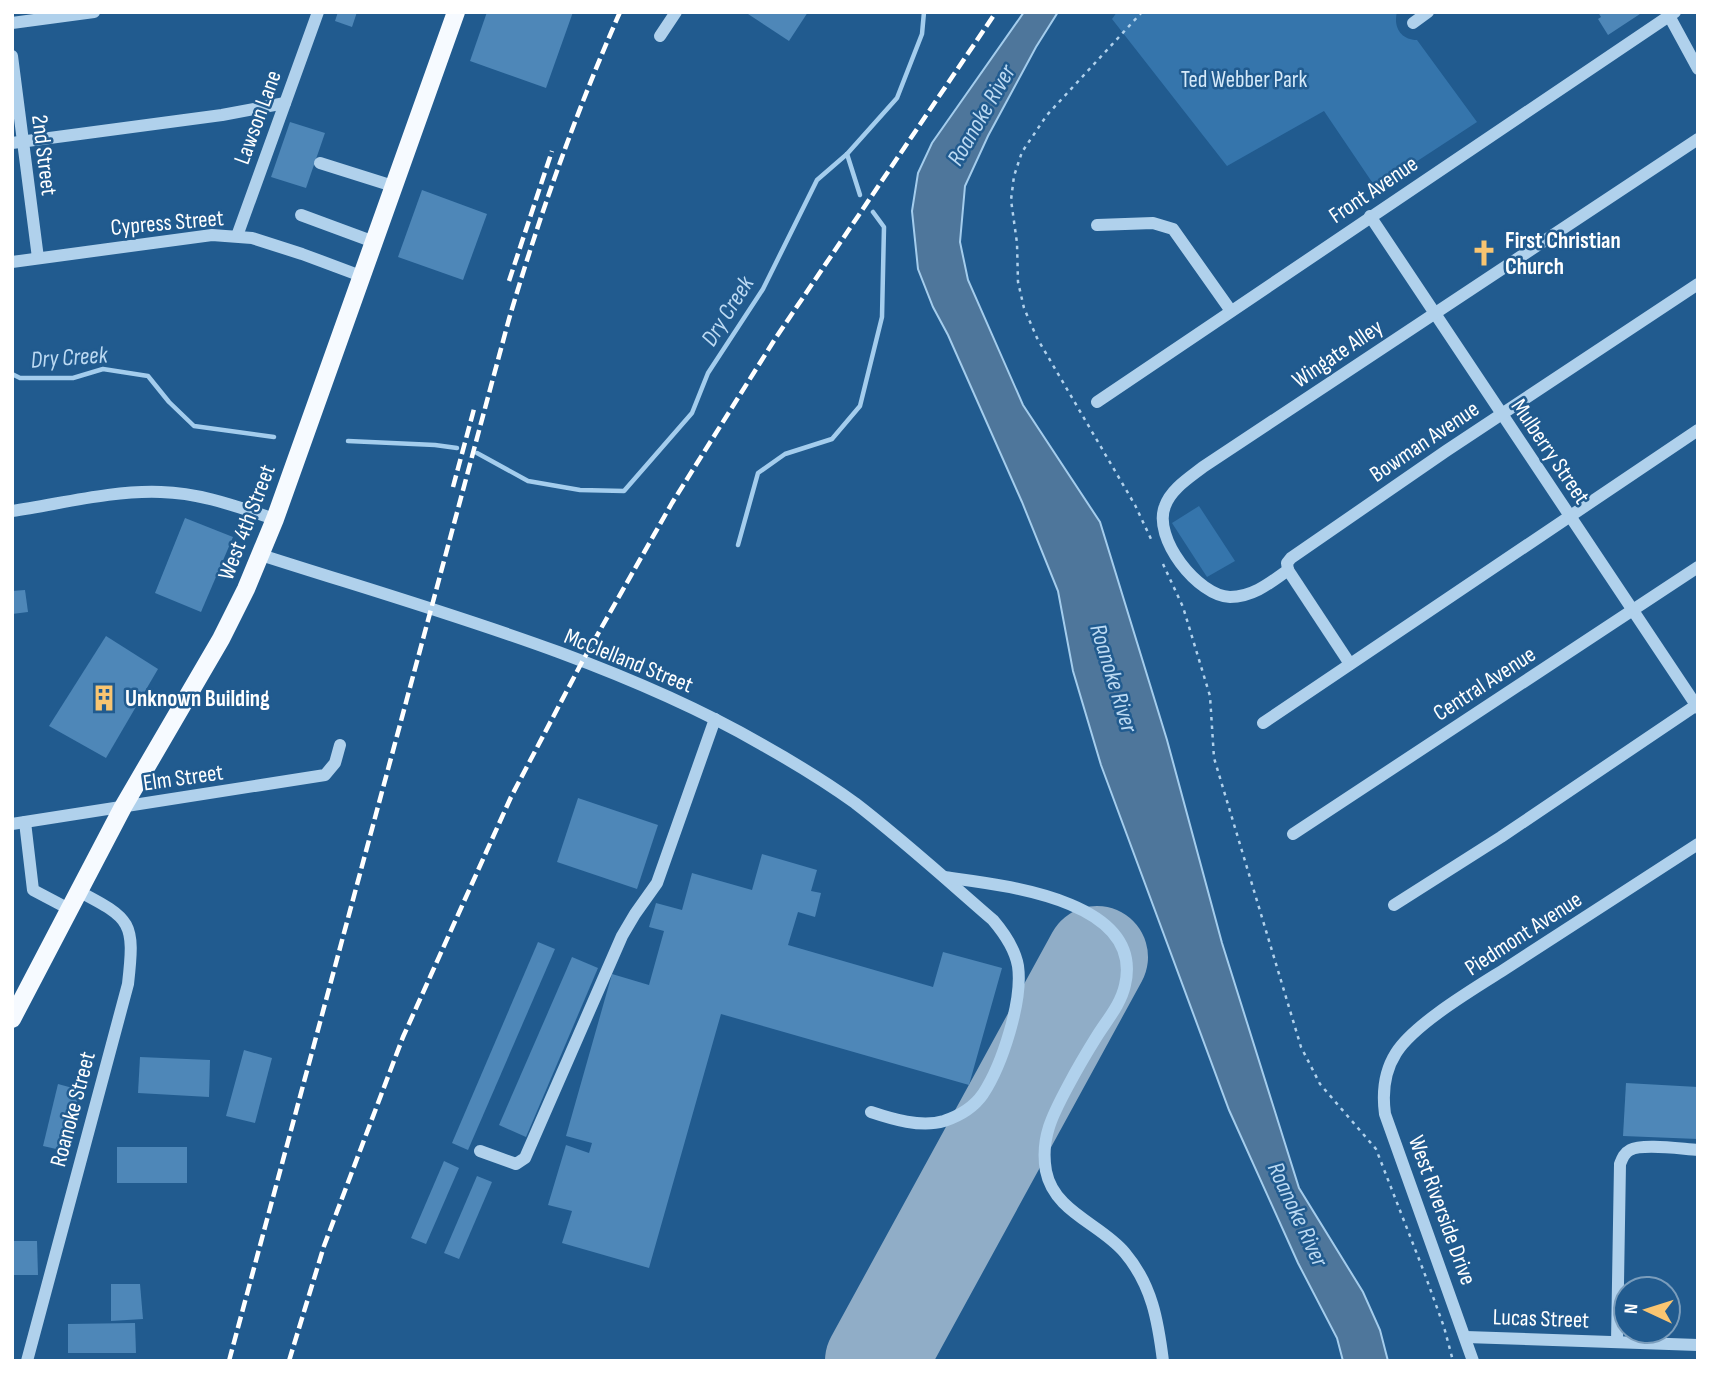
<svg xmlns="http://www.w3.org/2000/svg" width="1710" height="1373" viewBox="0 0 1710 1373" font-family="'Sofia Sans Condensed',sans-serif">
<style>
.green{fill:#3575ac}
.water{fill:#4e769b;stroke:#a4cded;stroke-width:2}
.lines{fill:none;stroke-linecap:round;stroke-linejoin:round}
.stream{stroke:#a4cded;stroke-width:4.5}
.runway{stroke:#90adc7;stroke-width:102}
.building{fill:#4e87b8}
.path{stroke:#b0d1ec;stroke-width:2.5;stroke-dasharray:3.5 5;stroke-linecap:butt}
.minor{stroke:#b0d1ec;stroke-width:12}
.major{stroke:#f6faff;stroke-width:18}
.rail{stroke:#fff;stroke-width:4.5;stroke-dasharray:12 5;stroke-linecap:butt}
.labels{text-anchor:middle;stroke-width:5;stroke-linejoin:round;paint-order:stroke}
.park-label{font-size:23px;fill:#d5e9f9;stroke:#215b8f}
.street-label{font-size:23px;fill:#fff;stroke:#215b8f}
.poi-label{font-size:23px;font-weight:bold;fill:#fff;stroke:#215b8f;text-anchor:start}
.water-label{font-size:24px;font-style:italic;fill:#bcdaf3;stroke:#215b8f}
</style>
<rect width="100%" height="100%" fill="#215b8f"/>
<g class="green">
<path d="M1117,12H1397C1393,27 1401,40 1417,40L1477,122L1376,188L1324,111L1227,166L1112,19Z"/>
<path d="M1199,506L1235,561L1207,577L1172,523Z"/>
</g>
<path class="water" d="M1024,12H1058L1036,47L988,136L965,186L960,242L968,280L1023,405L1100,522L1167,740L1222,943L1299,1188L1363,1292L1380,1330L1388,1361H1343L1337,1338L1298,1263L1229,1110L1101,765L1073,671L1058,591L1022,502L948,335L933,307L918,269L912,211L918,173L932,143Z"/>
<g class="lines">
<g class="stream">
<path d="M847,154L860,195"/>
<path d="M12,374L20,378H73L103,369L148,376L169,402L194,426L274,437"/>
<path d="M348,441L435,445L457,448"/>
<path d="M477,453L528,481L580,490L624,491L692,413L708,373L763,289L817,180L847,154L897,98L922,34L924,12"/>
<path d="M738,545L758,473L785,454L832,439L860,406L882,317L884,227L873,212"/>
</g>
<path class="runway" d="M876,1361L1097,957"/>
</g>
<g class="building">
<path d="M338,12H357L352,27L335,21Z"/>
<path d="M487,12H573L546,88L470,61Z"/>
<path d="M745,12H808L789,41Z"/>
<path d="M1598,12H1643L1608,35L1598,19L1601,17Z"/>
<path d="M290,122L325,133L306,188L271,177Z"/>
<path d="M422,190L487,214L463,280L398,257Z"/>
<path d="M185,518L233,537L201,612L155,593Z"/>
<path d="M25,590L28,612L12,614V591Z"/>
<path d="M106,636L158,669L106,758L49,726Z"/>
<path d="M578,798L658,825L637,889L557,862Z"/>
<path d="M762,854L817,870L811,891L821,893L815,917L798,912L788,945L933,987L943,952L1002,968L969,1085L721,1014L649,1268L562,1243L572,1211L548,1205L566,1145L589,1153L592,1143L566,1136L612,974L649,985L664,931L649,927L656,903L682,910L692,873L752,890Z"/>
<path d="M538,942L555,949L468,1150L452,1143Z"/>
<path d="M572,957L598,968L526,1137L499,1125Z"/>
<path d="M244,1050L272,1058L255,1123L226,1116Z"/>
<path d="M140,1057L210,1060L209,1097L138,1093Z"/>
<path d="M1626,1083L1698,1087V1139L1623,1136Z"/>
<path d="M58,1084L80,1090L65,1151L43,1146Z"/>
<rect x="117" y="1147" width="70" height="36"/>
<path d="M444,1161L459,1168L426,1244L411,1238Z"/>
<path d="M477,1176L492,1182L459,1259L444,1253Z"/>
<path d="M12,1241H37L38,1275H12Z"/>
<path d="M111,1284H140L143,1319L111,1321Z"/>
<path d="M135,1323L136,1353H68V1324Z"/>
</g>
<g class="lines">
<g class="path">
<path d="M1142,12L1047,115L1022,152L1014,176L1011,200L1017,243L1018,282L1024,308L1037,338L1135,505L1151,539"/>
<path d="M1163,564L1183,607L1210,696L1214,758L1301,1047L1320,1084L1376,1149L1424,1272L1444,1327L1453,1361"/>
</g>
<g class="minor">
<path d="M1667,12L1698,69"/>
<path d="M12,23L94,12"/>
<path d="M1413,23L1428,12"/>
<path d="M660,36L676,12"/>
<path d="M12,56L38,258"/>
<path d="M12,143L222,115L285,103"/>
<path d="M320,163L393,186"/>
<path d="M301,215L374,242"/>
<path d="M1370,216L1698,708"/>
<path d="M1097,225L1153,223L1173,229L1231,311"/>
<path d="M237,236L318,12"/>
<path d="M12,262L212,235L252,238L302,254L361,276"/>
<path d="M1097,402L1675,12"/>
<path d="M12,511C60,504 113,490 161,492C201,493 238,507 275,519"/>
<path d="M261,555C426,608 611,658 761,744C793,762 826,782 855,803C903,840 948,881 993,920C1004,933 1015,948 1018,966C1023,1001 1002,1065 983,1094C974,1107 959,1116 944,1121C921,1128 892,1119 871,1112"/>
<path d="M1288,570C1270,583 1253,597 1230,597C1198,596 1152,538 1165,506C1171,489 1189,478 1203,467L1698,139"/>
<path d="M1288,570L1287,563L1291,558L1446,451L1698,284"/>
<path d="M1288,570L1350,664"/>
<path d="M1263,723L1698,430"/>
<path d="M25,822L33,890L69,909"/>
<path d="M12,824L325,775L335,763L340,745"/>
<path d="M1293,834L1698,567"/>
<path d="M944,877C1001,885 1145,899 1125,985C1121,1004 1107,1020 1097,1036C1087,1052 1077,1069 1068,1086C1053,1114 1040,1138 1046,1171C1054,1212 1101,1224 1125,1253C1152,1285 1158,1321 1163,1361"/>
<path d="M1394,905L1501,837L1698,704"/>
<path d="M480,1151L516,1164L525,1158L622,936L635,914L657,883L715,719"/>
<path d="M1466,1337L1698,1345"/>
<path d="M1617,1342L1620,1164C1622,1159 1624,1153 1630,1150C1643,1143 1681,1149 1698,1150"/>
<path d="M27,1361L128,984C135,922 132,919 78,891"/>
<path d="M1473,1361L1385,1114C1382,1092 1384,1072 1396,1053C1414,1024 1475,988 1505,969C1569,927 1634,886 1698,844"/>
</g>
<path class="major" d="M12,1019L123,807L221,639L246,589L275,519L456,12"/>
<g class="rail">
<path d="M509,281L552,151"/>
<path d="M453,487L474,409"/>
<path d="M229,1361L509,319C540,214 576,112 620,12"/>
<path d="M289,1361L324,1246L403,1037L511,797L582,662L672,503L775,339L996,12"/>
</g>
</g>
<defs>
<g id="church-bare" transform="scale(2.1)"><path d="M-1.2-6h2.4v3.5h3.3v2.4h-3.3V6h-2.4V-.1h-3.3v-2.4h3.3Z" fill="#f9c571" stroke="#215b8f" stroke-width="2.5" paint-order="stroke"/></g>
<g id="building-bare" transform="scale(2.1)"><path d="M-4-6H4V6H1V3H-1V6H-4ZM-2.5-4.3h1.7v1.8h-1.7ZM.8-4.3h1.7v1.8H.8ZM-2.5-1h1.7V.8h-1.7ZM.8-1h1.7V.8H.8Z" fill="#f9c571" stroke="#215b8f" stroke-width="2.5" paint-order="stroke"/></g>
</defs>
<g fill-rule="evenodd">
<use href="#church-bare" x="1484" y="253"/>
<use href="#building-bare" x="104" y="698"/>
</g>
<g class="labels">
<g class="park-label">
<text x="1244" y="87">Ted Webber Park</text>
</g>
<g class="street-label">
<text transform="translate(257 117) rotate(-70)" y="8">Lawson Lane</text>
<text transform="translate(45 155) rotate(83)" y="8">2nd Street</text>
<text transform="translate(1373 189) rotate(-34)" y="8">Front Avenue</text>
<text transform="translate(167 222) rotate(-5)" y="8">Cypress Street</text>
<text transform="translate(1337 353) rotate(-34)" y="8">Wingate Alley</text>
<text transform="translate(1424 441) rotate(-34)" y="8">Bowman Avenue</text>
<text transform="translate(1551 451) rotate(56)" y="8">Mulberry Street</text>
<text transform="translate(246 522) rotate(-69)" y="8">West 4th Street</text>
<text transform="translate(629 660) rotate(22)" y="8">McClelland Street</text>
<text transform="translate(1484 683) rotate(-33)" y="8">Central Avenue</text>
<text transform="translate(183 777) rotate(-8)" y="8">Elm Street</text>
<text transform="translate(1523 933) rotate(-33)" y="8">Piedmont Avenue</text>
<text transform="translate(72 1109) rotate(-75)" y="8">Roanoke Street</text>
<text transform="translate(1443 1210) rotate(70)" y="8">West Riverside Drive</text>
<text transform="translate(1541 1318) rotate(2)" y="8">Lucas Street</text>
</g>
<g class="poi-label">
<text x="1505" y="248">First Christian<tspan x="1505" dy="26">Church</tspan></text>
<text x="125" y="706">Unknown Building</text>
</g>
<g class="water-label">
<text transform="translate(981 115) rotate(-60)" y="8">Roanoke River</text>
<text transform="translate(727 311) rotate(-58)" y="8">Dry Creek</text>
<text transform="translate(69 357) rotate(-4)" y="8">Dry Creek</text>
<text transform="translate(1114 678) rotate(73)" y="8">Roanoke River</text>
<text transform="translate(1298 1214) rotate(65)" y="8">Roanoke River</text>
</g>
</g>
<rect width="1710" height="1373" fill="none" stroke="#ffffff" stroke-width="28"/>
<g transform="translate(1647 1310) rotate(274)"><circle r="33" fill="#215b8f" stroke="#7a9dbc" stroke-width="2"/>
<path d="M0-5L12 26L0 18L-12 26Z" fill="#f9c571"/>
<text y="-10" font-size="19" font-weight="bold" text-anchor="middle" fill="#ffffff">N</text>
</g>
</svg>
